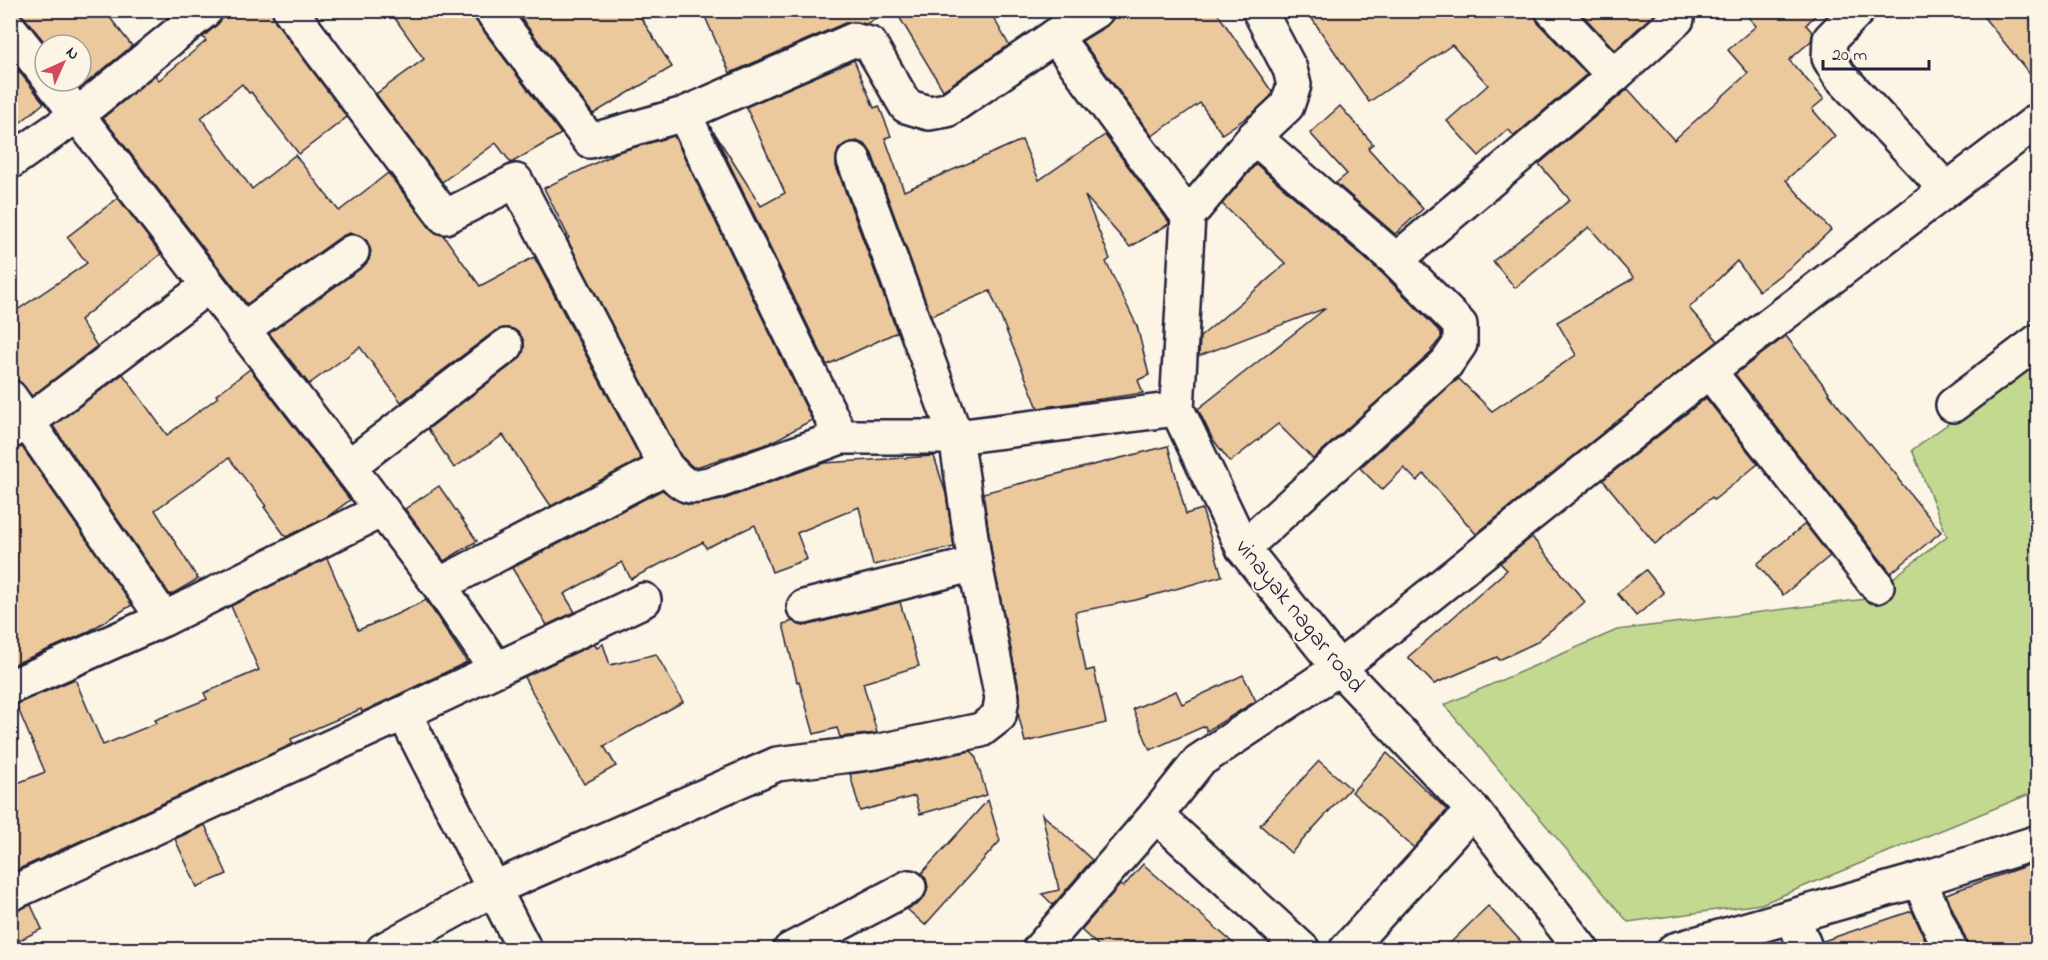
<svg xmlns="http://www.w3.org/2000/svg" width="2048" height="960" viewBox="0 0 2048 960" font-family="'Indie Flower',sans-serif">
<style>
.green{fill:#c3d98f;stroke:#727e65;stroke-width:1.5}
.building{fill:#ecc89d;stroke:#22223b;stroke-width:1.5}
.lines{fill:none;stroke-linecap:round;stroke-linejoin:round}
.minor-casing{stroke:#22223b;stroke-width:38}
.tertiary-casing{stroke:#22223b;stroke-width:38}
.minor{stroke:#fcf5e5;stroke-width:33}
.tertiary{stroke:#fcf5e5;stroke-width:33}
.labels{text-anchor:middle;stroke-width:4.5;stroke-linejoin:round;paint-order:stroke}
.street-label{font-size:24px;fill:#22223b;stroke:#fcf5e5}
</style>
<rect width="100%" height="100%" fill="#fcf5e5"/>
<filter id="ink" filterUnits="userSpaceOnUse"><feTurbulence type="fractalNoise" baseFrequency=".0167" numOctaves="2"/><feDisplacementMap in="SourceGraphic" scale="12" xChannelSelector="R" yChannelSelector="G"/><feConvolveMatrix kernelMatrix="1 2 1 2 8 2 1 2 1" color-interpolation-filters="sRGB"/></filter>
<g filter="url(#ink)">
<path class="green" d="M2037,359V791L1761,904L1628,922L1444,705L1617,630L1866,599L1947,536L1912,450Z"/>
<g class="building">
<path d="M10,10H104L132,46L80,88L75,81H81V45H47L24,17L17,12Z"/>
<path d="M224,10H272L275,21L347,117L299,154L251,92L249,93L242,84L201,118L252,189L295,155L339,211L388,173L430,228L436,233L443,235L480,286L534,257L641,459L551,506L503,435L454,468L428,429L518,360L523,353L524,343L520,334L513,329L503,328L495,331L401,402L360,347L309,384L269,333L363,267L369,260L371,251L367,241L359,235L350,233L342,236L247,304L103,118L155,75L159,80L206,41L203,37L218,24L223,17Z"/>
<path d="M389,10H473L476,21L561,134L511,163L496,143L442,182L376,94L424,59Z"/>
<path d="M515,10H636L672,67L593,114Z"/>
<path d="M702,10H893L866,24L857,22L845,23L730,73Z"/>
<path d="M895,10H989L1009,45L943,90Z"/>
<path d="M1117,10H1215L1272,92L1271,96L1253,113L1222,134L1200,103L1152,136L1082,41L1107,26Z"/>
<path d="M1306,10H1534L1538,23L1587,74L1514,136L1508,129L1479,156L1447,121L1488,85L1452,45L1369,102Z"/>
<path d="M1578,10H1658L1615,50Z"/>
<path d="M1742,10H1820L1806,25L1813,33L1811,41L1789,60L1824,99L1812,109L1835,136L1786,180L1831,230L1792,266L1759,291L1737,261L1689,308L1718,341L1476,534L1424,474L1417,481L1404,468L1382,490L1360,468L1454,382L1459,379L1492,411L1576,355L1557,322L1634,278L1589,227L1515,288L1493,261L1570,200L1539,164L1628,89L1674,140L1748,73L1728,50L1756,26Z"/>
<path d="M1978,10H2037V83Z"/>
<path d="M10,60L44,103L10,131Z"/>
<path d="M854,60L874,108L879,106L891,136L885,138L904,191L1022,140L1039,180L1105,135L1169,222V224L1130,247L1085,196L1110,259L1106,262L1137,326L1149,375L1138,380L1143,393L1038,408L990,291L931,316L872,154L866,145L857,141L847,143L839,148L836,157V166L897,332L827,365L714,132L761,206L785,193L746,107Z"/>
<path d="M1340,106L1373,144L1368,148L1423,209L1395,234L1336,183L1347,174L1310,133Z"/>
<path d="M674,136L812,420L770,443L696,467H693L681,456L567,239L569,238L544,188L618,152Z"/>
<path d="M1256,164L1383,274L1441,333V338L1431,350L1432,352L1313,459L1278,424L1230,462L1212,438L1198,409L1326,308L1199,356L1200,337L1286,264L1222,204Z"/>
<path d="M118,198L161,254L80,320L97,346L32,396L18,380L10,379V315L87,263L67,237Z"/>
<path d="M1786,336L1829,392L1828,393L1869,444L1870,443L1899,478L1898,479L1941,532L1891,573L1735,374Z"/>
<path d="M250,369L350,500L327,517L286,537L264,507L266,506L229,458L155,510L198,579L170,595L53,426L123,374L167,435L218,397L216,395Z"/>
<path d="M1706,398L1758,464L1714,500L1712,497L1655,544L1603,480Z"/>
<path d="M1168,446L1186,514L1202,509L1222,576L1136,600L1075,612L1086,671L1094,669L1106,723L1025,742L1018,713L1020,694L993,561L983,493Z"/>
<path d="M22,447L132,605L86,633L10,666V451Z"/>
<path d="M934,456L946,494L954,547L873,565L859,507L797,533L807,559L772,572L755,525L706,548L703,542L631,579L622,562L564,594L575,612L547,625L512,568L662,490L680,502L690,505L702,504L722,500L824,463Z"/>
<path d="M439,486L477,541L444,561L405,509Z"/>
<path d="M1805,524L1830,556L1783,595L1757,564Z"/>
<path d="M1532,537L1585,602L1535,643L1499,660L1497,657L1434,684L1408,657L1507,570L1500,563Z"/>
<path d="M327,558L358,630L395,615L426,600L467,662L362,712L361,709L291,739L293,744L10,873V786L45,772L16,704L75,679L103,745L157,723L155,720L207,699L204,693L259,670L231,606Z"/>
<path d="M1646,570L1664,593L1636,616L1617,593Z"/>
<path d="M900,602L919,666L863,683L877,733L840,737L837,728L814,734L799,681L797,682L783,624L793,621L799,625H809Z"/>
<path d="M594,644L597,648L603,644L610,665L656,654L683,702L604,746L616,766L584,784L524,677Z"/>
<path d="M1243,675L1256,701L1207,731L1205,726L1150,750L1133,709L1176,691L1182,704Z"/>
<path d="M971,751L975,755L987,795L920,814L915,796L860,811L850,774L879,770Z"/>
<path d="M1387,753L1447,810L1414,848L1352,792Z"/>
<path d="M1319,761L1350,788L1291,853L1260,825Z"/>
<path d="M988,800L1000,841L925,925L907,909L918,904L925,896L928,887L926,879L921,874Z"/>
<path d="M1042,814L1092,860L1053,905L1042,894L1059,890Z"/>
<path d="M205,825L227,874L197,887L175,839Z"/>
<path d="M2037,862V950H1968L1967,942L1946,894Z"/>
<path d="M1143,864L1241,950H1103L1081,930L1120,885L1123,887Z"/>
<path d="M31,905L42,929L10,945V912Z"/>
<path d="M1488,906L1529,950H1443Z"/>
<path d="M1912,911L1929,948L1824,950L1823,941Z"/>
</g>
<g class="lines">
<g class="minor-casing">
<g id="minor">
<path d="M290,10L445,217L516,181L666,467"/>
<path d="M491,10L590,141L684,114L853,40L870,44L906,106L929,113L947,110L1055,36L1097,10"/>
<path d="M1552,10L1614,76"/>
<path d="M1858,10L1830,39L1829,58L1839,75L1946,189"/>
<path d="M10,29L45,73"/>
<path d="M1055,36L1188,216"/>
<path d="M51,81L382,510L439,585L496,669"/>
<path d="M684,114L841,437"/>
<path d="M10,162L77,115L206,10"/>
<path d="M1396,260L1614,76L1677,19"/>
<path d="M242,330L352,252"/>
<path d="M1709,371L1877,586"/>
<path d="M10,397L164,619"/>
<path d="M1953,405L2038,341"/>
<path d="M10,432L28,422L208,286"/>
<path d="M349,466L506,346"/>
<path d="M1243,548L1446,364L1460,344V325L1396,260L1254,137"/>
<path d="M439,585L666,467C686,488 687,490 716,482L841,437H956L1177,409"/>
<path d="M804,607L975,564"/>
<path d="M10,687L164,619L382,510"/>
<path d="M404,713L525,950"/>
<path d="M1156,815L1303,950"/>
<path d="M1919,880L1950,950"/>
<path d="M10,894L404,713L644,600"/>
<path d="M1793,917L1806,950"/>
<path d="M383,950L495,888L777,764L875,752L981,730L999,716L1002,698L975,564L956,437L854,160"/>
<path d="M790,950L909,887"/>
<path d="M1039,950L1156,815L1199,761L1339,668L1709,371L2038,120"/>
<path d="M1346,950L1473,810"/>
</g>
</g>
<g class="tertiary-casing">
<g id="tertiary">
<path d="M1259,10L1290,69L1294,85L1287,106L1254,137L1188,216L1177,409L1243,548L1339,668L1473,810L1582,950"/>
<path d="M1674,950L1919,880L2038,842"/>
</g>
</g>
<use href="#minor" class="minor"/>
<use href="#tertiary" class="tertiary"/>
</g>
</g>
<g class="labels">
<g class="street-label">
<text transform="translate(1301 615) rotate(51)" y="8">vinayak nagar road</text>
</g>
</g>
<rect width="2048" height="960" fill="none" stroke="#fcf5e5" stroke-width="36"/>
<rect x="18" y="18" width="2012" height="924" fill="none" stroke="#22223b" stroke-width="2" filter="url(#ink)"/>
<g transform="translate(63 63) rotate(45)"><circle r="28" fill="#fcf5e5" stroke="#a5a1a1" stroke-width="1.5"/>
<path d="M0-4.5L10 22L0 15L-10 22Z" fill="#d1495b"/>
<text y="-9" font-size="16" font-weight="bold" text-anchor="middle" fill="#22223b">N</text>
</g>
<path d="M1823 60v9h106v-9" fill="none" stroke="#22223b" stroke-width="3"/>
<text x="1832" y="60" font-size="18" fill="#22223b" stroke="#fcf5e5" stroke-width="4.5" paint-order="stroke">20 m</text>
</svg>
